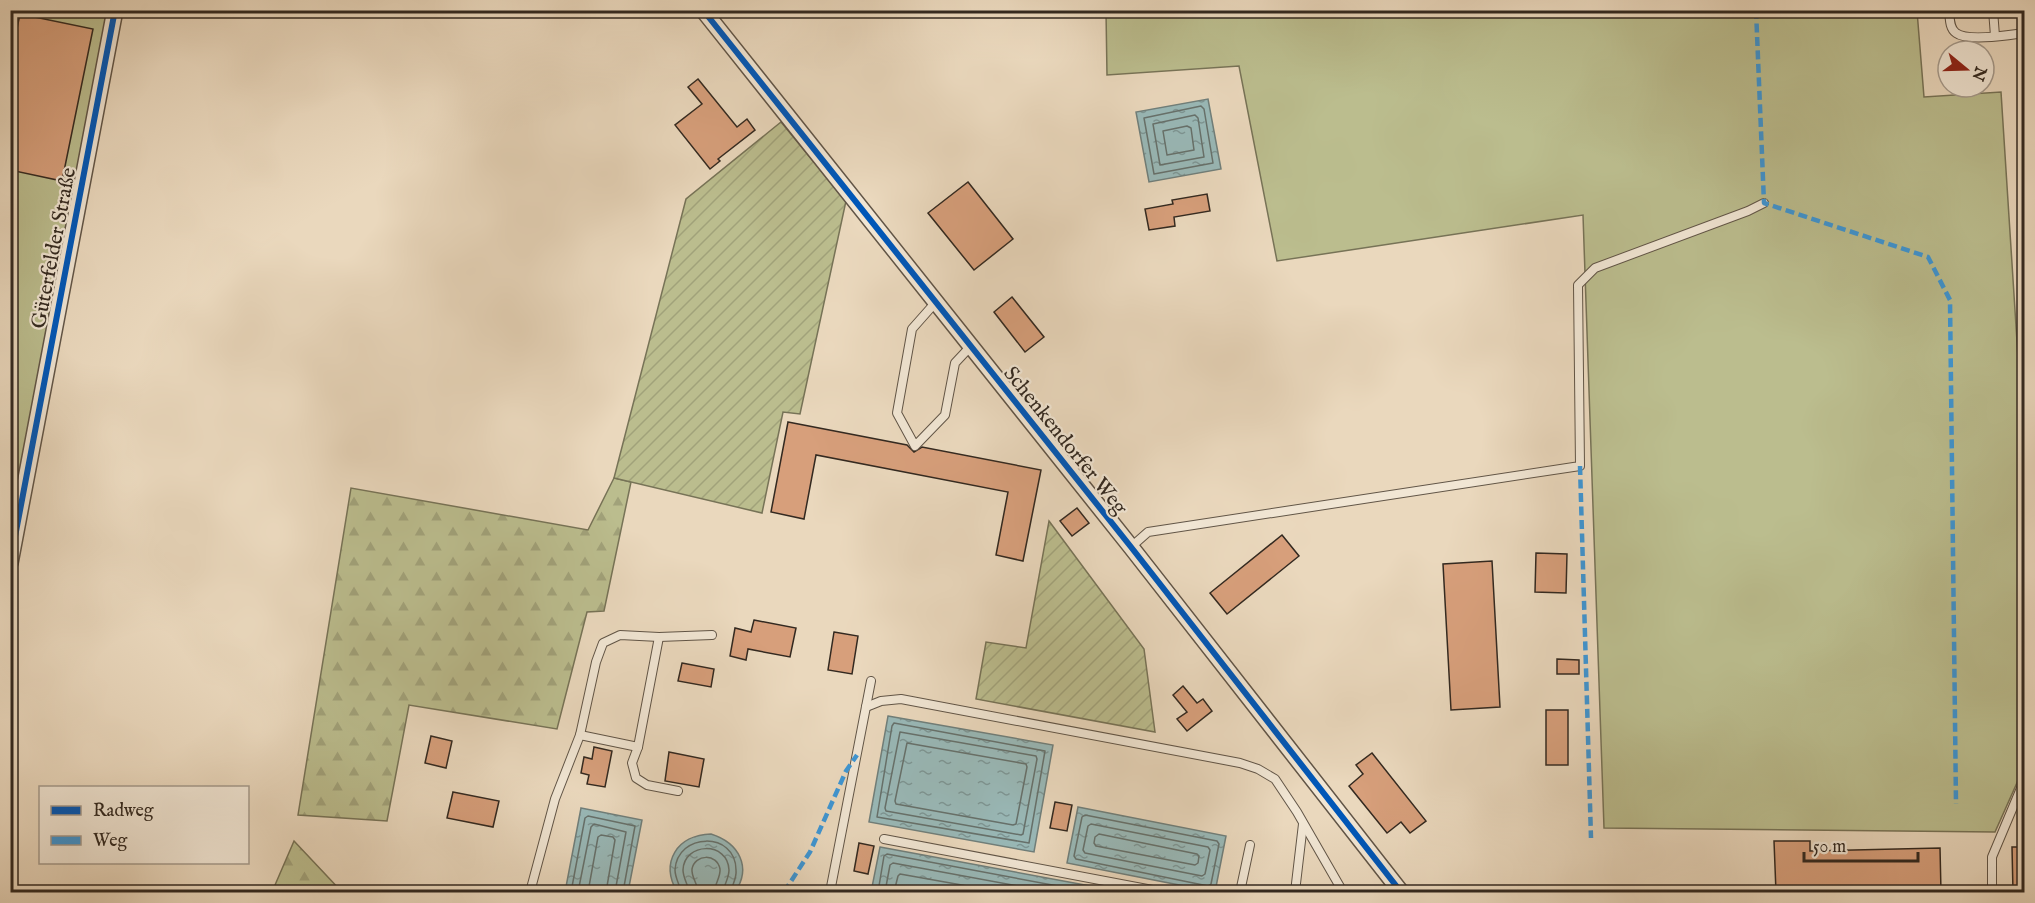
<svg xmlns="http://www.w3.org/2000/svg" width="2035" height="903" viewBox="0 0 2035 903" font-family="'IM FELL English',serif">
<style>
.green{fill:#bbbd8e;stroke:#777357;stroke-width:1.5}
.forest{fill:url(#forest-firs);stroke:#777357;stroke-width:1.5}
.garden{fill:url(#garden-furrows);stroke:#777357;stroke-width:1.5}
.water{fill:url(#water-ripples);stroke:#707f7b;stroke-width:1.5}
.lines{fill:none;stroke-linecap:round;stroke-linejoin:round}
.shore{stroke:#66716c;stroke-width:1.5}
.building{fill:#d79f7b;stroke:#332920;stroke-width:1.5}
.service-casing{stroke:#615547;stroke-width:10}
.minor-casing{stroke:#615547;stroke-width:18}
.service{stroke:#f1e6d4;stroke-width:8}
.minor{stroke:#f1e6d4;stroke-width:15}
.quiet{stroke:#3d96d5;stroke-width:4.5;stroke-dasharray:9 4.5;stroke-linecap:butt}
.cycleway-casing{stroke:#f1e6d4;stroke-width:10}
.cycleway{stroke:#0057b8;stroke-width:6}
.labels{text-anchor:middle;stroke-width:4.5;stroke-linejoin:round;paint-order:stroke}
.street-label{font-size:21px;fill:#332920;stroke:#f1e6d4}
</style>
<defs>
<pattern id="forest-firs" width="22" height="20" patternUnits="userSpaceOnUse" patternTransform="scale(1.5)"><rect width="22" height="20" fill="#bbbd8e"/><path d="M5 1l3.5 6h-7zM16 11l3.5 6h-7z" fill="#a1a27a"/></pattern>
<pattern id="garden-furrows" width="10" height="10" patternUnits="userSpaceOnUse" patternTransform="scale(1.5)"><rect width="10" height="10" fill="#bbbd8e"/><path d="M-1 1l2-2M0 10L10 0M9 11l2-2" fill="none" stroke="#a1a27a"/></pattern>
<pattern id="water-ripples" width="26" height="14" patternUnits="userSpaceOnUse" patternTransform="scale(1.5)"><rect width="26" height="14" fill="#99b9b8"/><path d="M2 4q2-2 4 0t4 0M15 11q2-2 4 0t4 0" fill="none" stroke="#7d9695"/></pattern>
</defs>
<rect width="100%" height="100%" fill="#ead8bd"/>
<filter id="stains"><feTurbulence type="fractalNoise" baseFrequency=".00333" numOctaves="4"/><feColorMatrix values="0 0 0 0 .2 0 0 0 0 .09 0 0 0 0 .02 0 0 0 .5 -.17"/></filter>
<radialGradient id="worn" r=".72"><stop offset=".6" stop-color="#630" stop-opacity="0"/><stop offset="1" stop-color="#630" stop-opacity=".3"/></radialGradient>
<g class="green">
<path d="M11,11H112L11,535Z"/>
<path d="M1106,11H1917L1924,97L2001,92L2021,404L2024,615V767L1995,832L1604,828L1583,215L1277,261L1239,66L1107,75Z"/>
</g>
<g class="forest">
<path d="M614,478L631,482L604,611L587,612L557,729L409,705L387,821L298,815L351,488L588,530Z"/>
<path d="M294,841L342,892H272Z"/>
</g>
<g class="garden">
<path d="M781,122L846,201L800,414L783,412L762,513L614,478L686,199Z"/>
<path d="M1049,521L1144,649L1155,732L976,699L986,642L1026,648Z"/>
</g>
<g class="water">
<path d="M1208,99L1221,169L1149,182L1136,112Z"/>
<path d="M888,716L1053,745L1034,852L869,822Z"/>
<path d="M1078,807L1226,836L1215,892L1067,863Z"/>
<path d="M581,808L642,820L628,892H565Z"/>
<path d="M711,834C739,843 752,867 735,892H677C660,862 677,835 711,834Z"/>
<path d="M880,847L1123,892H871Z"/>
</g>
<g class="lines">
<g class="shore">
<path d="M1201,106L1204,109L1213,163L1154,174L1144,118Z"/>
<path d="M1195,115L1198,118L1204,157L1160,165L1153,124Z"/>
<path d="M1187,126L1191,128L1194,150L1167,155L1163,131Z"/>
<path d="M894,723L1045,751L1029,843L877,817L892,726Z"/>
<path d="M900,732L1036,756L1037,759L1023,834L1021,835L886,811L885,808Z"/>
<path d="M907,743L1026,764L1027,767L1016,824L1013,825L896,804L895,801Z"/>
<path d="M1085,815L1217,841L1219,844L1211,884L1208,886L1076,859L1074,856L1082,817Z"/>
<path d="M1091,824L1208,847L1210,850L1205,874L1202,876L1085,853L1083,850L1088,826Z"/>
<path d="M1099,834L1197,854L1199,856L1198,863L1195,865L1096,846L1094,843L1095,837Z"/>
<path d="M571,892L585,818L588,816L635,826L623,892"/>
<path d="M578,892L591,827L594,824L626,832L615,892"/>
<path d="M588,892L598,837L601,835L613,837L615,840L606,892"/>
<path d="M681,892C680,885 675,878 675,870C677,832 736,831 736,870C737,878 732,885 731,892"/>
<path d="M689,892C688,884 683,878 683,870C684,842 728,841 729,870C729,878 724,885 723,892"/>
<path d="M698,892C698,884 691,877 692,869C695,854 717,853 720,869C721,876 715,884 714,892"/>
<path d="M878,892L884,856L887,854L1090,892"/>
<path d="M885,892L890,865L893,863L1050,892"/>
<path d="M894,892L898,876L900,874L1001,892"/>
</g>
</g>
<g class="building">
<path d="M20,14L93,29L62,181L10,170V62Z"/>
<path d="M698,79L737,127L747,119L755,130L718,159L720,161L710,169L675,125L702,104L688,87Z"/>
<path d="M968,182L1013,239L974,270L928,213Z"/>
<path d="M1207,194L1210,211L1174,217L1175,226L1149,230L1145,209L1173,204L1172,200Z"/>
<path d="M1012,297L1044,337L1025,352L994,312Z"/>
<path d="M788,422L907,445L914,452L922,447L1041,470L1023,561L996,555L1008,492L816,455L804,519L771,512Z"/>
<path d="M1077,508L1089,523L1072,536L1060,521Z"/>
<path d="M1282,535L1299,556L1227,614L1210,593Z"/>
<path d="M1536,553L1567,554L1566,593L1535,592Z"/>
<path d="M1492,561L1500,707L1451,710L1443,564Z"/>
<path d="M754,620L796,628L790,657L748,649L746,660L730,656L735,628L751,632Z"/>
<path d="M834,632L858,636L852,674L828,670Z"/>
<path d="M1557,659L1579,660V674H1557Z"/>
<path d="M682,663L714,669L711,687L678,681Z"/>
<path d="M1183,686L1197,703L1203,699L1212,711L1187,731L1177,719L1187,712L1173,695Z"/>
<rect x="1546" y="710" width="22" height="55"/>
<path d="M431,736L452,741L446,768L425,763Z"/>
<path d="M594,747L612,751L605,787L587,784L589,775L581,773L584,757L592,759Z"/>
<path d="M669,752L704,759L699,787L665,781Z"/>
<path d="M1372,753L1426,821L1410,833L1401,822L1387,833L1349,786L1363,774L1356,765Z"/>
<path d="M453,792L499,801L493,827L447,818Z"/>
<path d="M1055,802L1072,805L1067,831L1050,828Z"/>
<path d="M1774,841H1810V851L1940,848L1941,892H1776Z"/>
<path d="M859,843L874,846L868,874L854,871Z"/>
<path d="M2012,847H2025V892H2013Z"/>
</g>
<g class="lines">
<g class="service-casing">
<g id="service">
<path d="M1949,10C1950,18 1949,28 1956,33C1968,42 2009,35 2024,33"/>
<path d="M1993,10L1995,36"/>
<path d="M935,303L912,329L897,413L915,446L945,415L955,363L970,347"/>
<path d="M1131,547L1148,532L1580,466L1578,285L1595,268L1748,211L1764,203"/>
<path d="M866,707L881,701L901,699L1240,763L1258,769L1275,779L1297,812L1343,892"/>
<path d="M580,735L638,747L659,637"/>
<path d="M638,747L632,763L636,778L647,785L678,791"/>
<path d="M884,839L1163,892"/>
<path d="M530,892L555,799L580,735L596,662L603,643L620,635L659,637L712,635"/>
<path d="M830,892L871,681"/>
<path d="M1240,892L1250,845"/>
<path d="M1295,892L1303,824"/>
<path d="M1992,892V857L2024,781"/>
</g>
</g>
<g class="minor-casing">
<g id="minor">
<path d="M703,10L1131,547L1401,892"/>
<path d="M10,563L115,10"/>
</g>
</g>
<use href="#service" class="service"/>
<use href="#minor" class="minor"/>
<g class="quiet">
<path d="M1756,10L1764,203L1928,257L1950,300L1956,804"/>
<path d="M1580,466L1591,838"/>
<path d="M784,892L810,852L846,771L857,755"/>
</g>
<g class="cycleway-casing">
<g id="cycleway">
<path d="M703,10L1131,547L1401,892"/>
<path d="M10,563L115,10"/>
</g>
</g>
<use href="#cycleway" class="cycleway"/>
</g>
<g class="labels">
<g class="street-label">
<text transform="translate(53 248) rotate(-79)" y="7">Güterfelder Straße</text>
<text transform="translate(1066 440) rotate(51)" y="7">Schenkendorfer Weg</text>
</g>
</g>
<rect width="2035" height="903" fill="none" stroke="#ead8bd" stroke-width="36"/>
<rect x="12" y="12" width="2011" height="879" fill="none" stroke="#332920" stroke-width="3"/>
<rect x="18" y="18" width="1999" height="867" fill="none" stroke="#332920" stroke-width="1.5"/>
<rect x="39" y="786" width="210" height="78" fill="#f1e6d4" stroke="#a59a8c" stroke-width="1.5"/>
<rect x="51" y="806" width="30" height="9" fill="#0057b8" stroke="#a59a8c" stroke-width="1.5"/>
<text x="93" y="816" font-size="18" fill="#332920">Radweg</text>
<rect x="51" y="836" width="30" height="9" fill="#3d96d5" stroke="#a59a8c" stroke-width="1.5"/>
<text x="93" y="846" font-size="18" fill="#332920">Weg</text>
<g transform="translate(1966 69) rotate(109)"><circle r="28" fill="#f1e6d4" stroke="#a59a8c" stroke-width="1.5"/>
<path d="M0-4.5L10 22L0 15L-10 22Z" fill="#8f2418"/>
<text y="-9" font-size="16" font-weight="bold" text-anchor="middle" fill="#332920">N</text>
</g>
<path d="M1804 852v9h114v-9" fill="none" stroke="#332920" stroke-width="3"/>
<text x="1813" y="852" font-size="18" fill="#332920" stroke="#f1e6d4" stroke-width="4.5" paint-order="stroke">50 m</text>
<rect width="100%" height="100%" filter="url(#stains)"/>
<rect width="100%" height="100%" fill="url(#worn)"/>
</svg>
